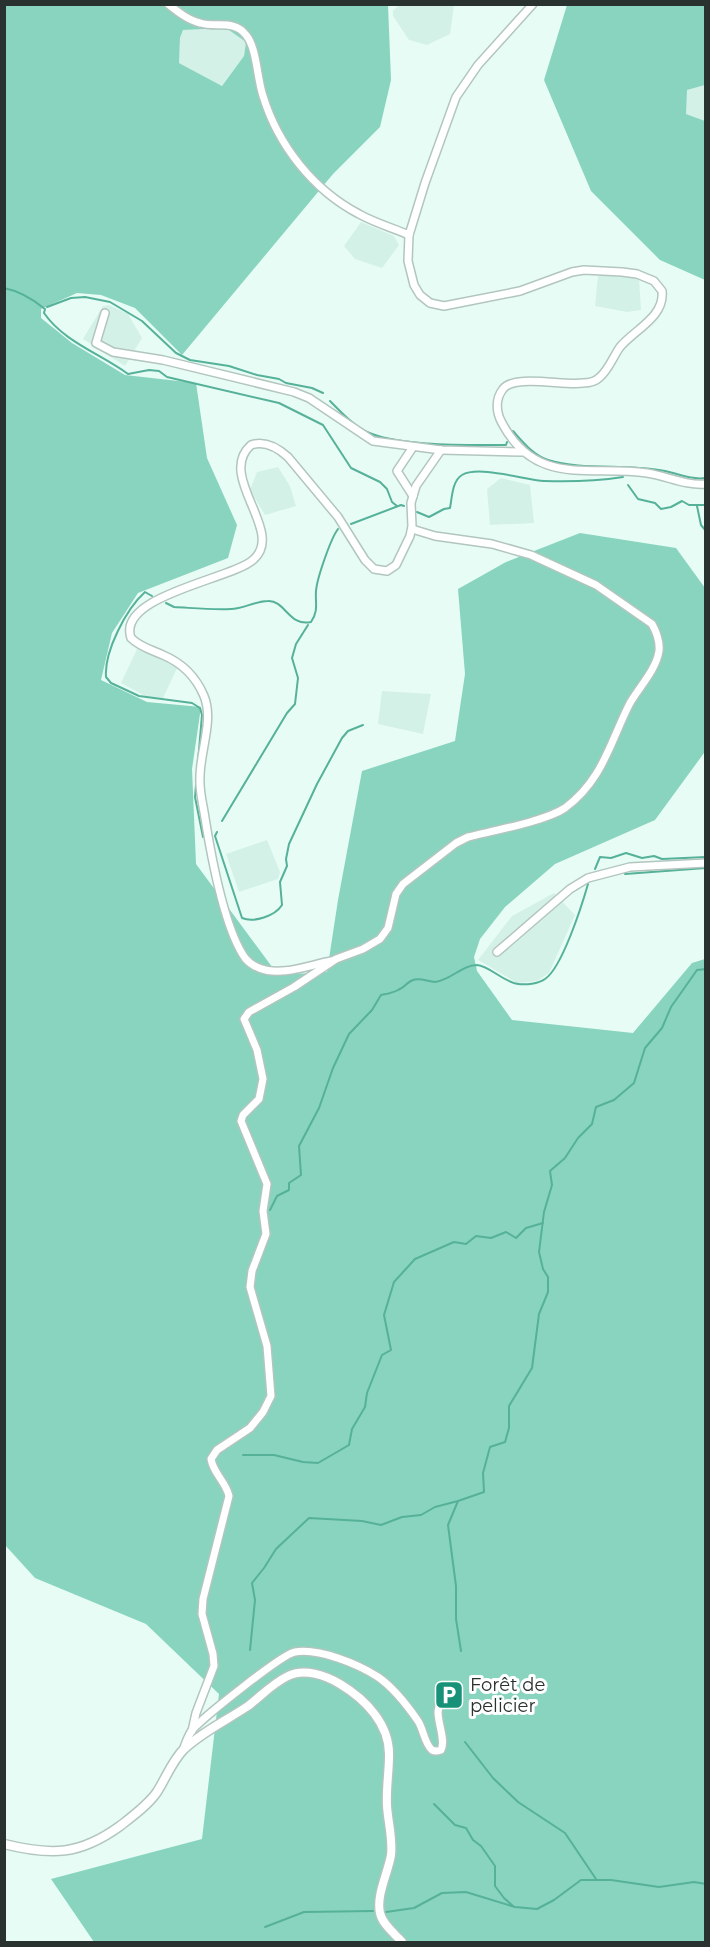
<svg xmlns="http://www.w3.org/2000/svg" width="710" height="1947" viewBox="0 0 710 1947" font-family="Montserrat,sans-serif">
<style>
.built{fill:#d4f1e7}
.green{fill:#89d4be;fill-rule:evenodd}
.lines{fill:none;stroke-linecap:round;stroke-linejoin:round}
.stream{stroke:#56b199;stroke-width:2}
.minor-casing{stroke:#b2c6bf;stroke-width:10}
.tertiary-casing{stroke:#b2c6bf;stroke-width:11}
.minor{stroke:#fff;stroke-width:7}
.tertiary{stroke:#fff;stroke-width:8}
.labels{text-anchor:middle;stroke-width:6;stroke-linejoin:round;paint-order:stroke}
.poi-label{font-size:18px;fill:#2a322f;stroke:#fff;text-anchor:start}
</style>
<rect width="100%" height="100%" fill="#e7fcf5"/>
<g class="built">
<path d="M400,4L454,5L450,34L427,45L409,40L393,16V11Z"/>
<path d="M226,28L246,42L244,56L222,86L179,63L180,38L183,30Z"/>
<path d="M705,85V121L685,114L684,111L687,90Z"/>
<path d="M361,222L394,236L399,245L382,268L355,259L344,246Z"/>
<path d="M615,275L639,279L641,310L627,312L595,306L598,276Z"/>
<path d="M109,305L128,314L142,338L125,366L83,339L103,306Z"/>
<path d="M278,467L290,486L296,506L265,515L250,490L257,472Z"/>
<path d="M501,478L530,485L534,523L490,525L487,489Z"/>
<path d="M138,647L160,656L178,666L163,698L147,697L121,683Z"/>
<path d="M382,691L431,694L423,734L378,724Z"/>
<path d="M267,840L280,872L278,879L239,892L226,854Z"/>
<path d="M554,893L575,915L549,973L537,981L517,983L478,960L512,916Z"/>
</g>
<g class="green">
<path d="M5,5H388L391,80L380,127L333,174L182,355L135,308L101,295L77,293L41,309V318L72,343L125,375L196,383L207,458L237,525L228,558L138,593L112,633L101,680L147,702L201,707L192,769L196,864L278,975L327,972L338,900L362,771L455,741L465,674L458,589L506,562L580,533L676,548L705,588L704,753L655,820L555,864L505,907L480,939L474,957L477,971L512,1020L633,1033L692,963L705,959V1942H94L51,1879L202,1839L219,1694L146,1624L35,1578L5,1545ZM226,28L246,42L244,56L222,86L179,63L180,38L183,30Z"/>
<path d="M567,5H705V85L687,90L686,114L705,121V280L660,260L591,191L544,80Z"/>
</g>
<g class="lines">
<g class="stream">
<path d="M4,288C19,291 34,300 45,309L44,313C64,342 101,354 128,374L149,370L159,371L167,377L279,403L323,425L351,468L380,482L387,489L392,502L397,506"/>
<path d="M47,307L71,298L85,297L110,302L142,321L176,353L190,360L229,366L257,375L279,379L286,383L312,388L323,393"/>
<path d="M330,401C340,411 351,424 365,431C396,447 470,445 506,445L507,442"/>
<path d="M513,431C523,442 533,455 548,460C583,471 628,463 665,471C679,474 691,480 706,478"/>
<path d="M628,485L638,499L655,503L661,509L671,507L682,501L689,505H706"/>
<path d="M697,506L701,525L706,531"/>
<path d="M417,512L429,517L444,509L450,508C452,498 452,481 462,475C479,465 525,480 544,481C570,482 597,481 623,477"/>
<path d="M351,524L401,505L404,506"/>
<path d="M152,596L145,592C126,609 104,652 106,677L111,683L139,696L192,703L200,708L202,715L195,797L203,837"/>
<path d="M166,603L174,607C193,608 212,610 231,609C243,609 255,601 268,601C285,600 289,627 311,622C319,610 315,603 316,591C317,578 331,538 338,529"/>
<path d="M222,821L287,713L295,704L298,678L292,658L296,644L308,625"/>
<path d="M217,832L215,836L242,918C254,923 275,916 282,905L280,882L287,866L286,859L289,844L317,784L342,738L348,731L363,725"/>
<path d="M595,869L600,857L611,858L626,853L642,858L654,856L662,859L706,857"/>
<path d="M625,874L706,868"/>
<path d="M270,1210L277,1196L289,1190V1183L301,1175L299,1146L319,1108L333,1068L349,1034L372,1010L381,995C386,994 393,993 398,990C404,988 407,982 413,980C420,977 428,982 435,982C451,980 462,965 477,965C490,966 503,982 518,984C526,985 538,984 545,979C562,968 582,905 588,884"/>
<path d="M243,1455H274L303,1462L318,1463L349,1445L352,1429L365,1407L367,1393L382,1355L391,1350L384,1315L394,1282L415,1259L454,1242L466,1244L476,1236L491,1238L506,1232L516,1238L526,1228L543,1223"/>
<path d="M250,1650L255,1600L252,1583L264,1568L276,1549L309,1518L362,1521L381,1525L402,1517L421,1515L435,1507L458,1501"/>
<path d="M461,1651L456,1619V1586L448,1525L458,1501L484,1492L483,1473L490,1447L505,1442L509,1428V1406L532,1368L539,1314L548,1292V1277L543,1269L539,1252L544,1212L552,1185L550,1171L565,1158L578,1138L592,1124L596,1107L614,1100L634,1083L645,1048L662,1028L671,1007L697,970L706,969"/>
<path d="M465,1742L493,1778L518,1802L565,1833L596,1879"/>
<path d="M434,1804L455,1825L466,1828L473,1840L481,1846L495,1866V1886L504,1898L513,1906"/>
<path d="M386,1912L414,1908L442,1893L466,1892L515,1907L537,1909L554,1900L581,1880H611L659,1887L694,1882L706,1884"/>
<path d="M265,1927L304,1912L373,1911"/>
</g>
<g class="minor-casing">
<g id="minor">
<path d="M168,4C178,12 188,20 200,23C216,28 234,19 246,35C257,48 257,79 263,96C278,145 313,190 359,214C375,223 393,228 409,235"/>
<path d="M533,4L478,65L456,97L425,183L409,235L408,261L414,285L420,295L430,303L444,306L520,291L572,272L584,270L622,272L637,274L654,281L662,291C665,317 634,330 620,347C613,357 609,369 600,377C595,382 589,383 583,383C564,386 514,374 503,389C495,399 496,412 502,423C536,487 588,465 647,473C667,476 686,486 706,484"/>
<path d="M105,313L96,343L113,352L163,360L294,392L309,398L373,441L441,450L522,452"/>
<path d="M413,447L397,471L413,496"/>
<path d="M497,952L570,889L588,878L630,867L706,863"/>
<path d="M331,961C309,965 281,977 259,968C254,966 249,963 245,958C224,928 211,855 205,818C203,804 199,791 200,777C200,751 214,720 204,696C196,677 182,663 163,655C152,650 140,647 131,638C116,595 234,579 254,559C285,531 216,476 251,445C265,440 277,447 288,457L338,517L365,560L374,569L387,571L396,565L410,536L412,526L411,503L416,486L441,450"/>
<path d="M192,1731L196,1713L214,1666L213,1654L202,1614L203,1599L229,1496C226,1482 213,1473 211,1459L217,1450L250,1428L263,1412L271,1396L267,1346L250,1287L252,1271L266,1234L263,1211L267,1184L241,1121L243,1115L259,1099L263,1079L257,1050L244,1019L249,1012L294,987L336,959L363,949L380,939L388,928L396,894L403,884L456,843L468,837C492,831 546,821 565,808C603,780 610,742 630,703C640,686 656,670 659,651C660,641 657,633 652,624L596,585L531,555L492,544L435,536L412,529"/>
<path d="M183,1750C186,1743 188,1735 193,1729C204,1717 282,1654 295,1652C319,1648 358,1664 378,1677C394,1688 407,1705 418,1721C423,1728 425,1745 432,1750C436,1752 438,1751 441,1750C446,1741 438,1724 438,1712C439,1704 442,1696 445,1689"/>
</g>
</g>
<g class="tertiary-casing">
<path id="tertiary" d="M4,1844C52,1856 80,1855 120,1826C133,1816 148,1805 157,1792C166,1778 172,1761 184,1749C202,1732 227,1720 248,1706C261,1696 273,1683 288,1676C304,1668 325,1675 340,1684C365,1699 390,1724 389,1756C389,1772 386,1789 387,1806C388,1822 393,1839 391,1855C388,1873 376,1895 380,1913C382,1924 395,1934 402,1942"/>
</g>
<use href="#minor" class="minor"/>
<use href="#tertiary" class="tertiary"/>
</g>
<defs>
<g id="parking-square" transform="scale(1.5)"><rect x="-9" y="-9" width="18" height="18" rx="4" fill="#179279" stroke="#fff"/><path d="M-3.5-5.5H1a3.5 3.5 0 0 1 0 7H-1V5.5H-3.5ZM-1-3.4V-.6H.8a1.4 1.4 0 0 0 0-2.8Z" fill="#fff"/></g>
</defs>
<g fill-rule="evenodd">
<use href="#parking-square" x="449" y="1695"/>
</g>
<g class="labels">
<g class="poi-label">
<text x="470" y="1691">Forêt de<tspan x="470" dy="21">pelicier</tspan></text>
</g>
</g>
<rect width="710" height="1947" fill="none" stroke="#2a322f" stroke-width="12"/>
</svg>
